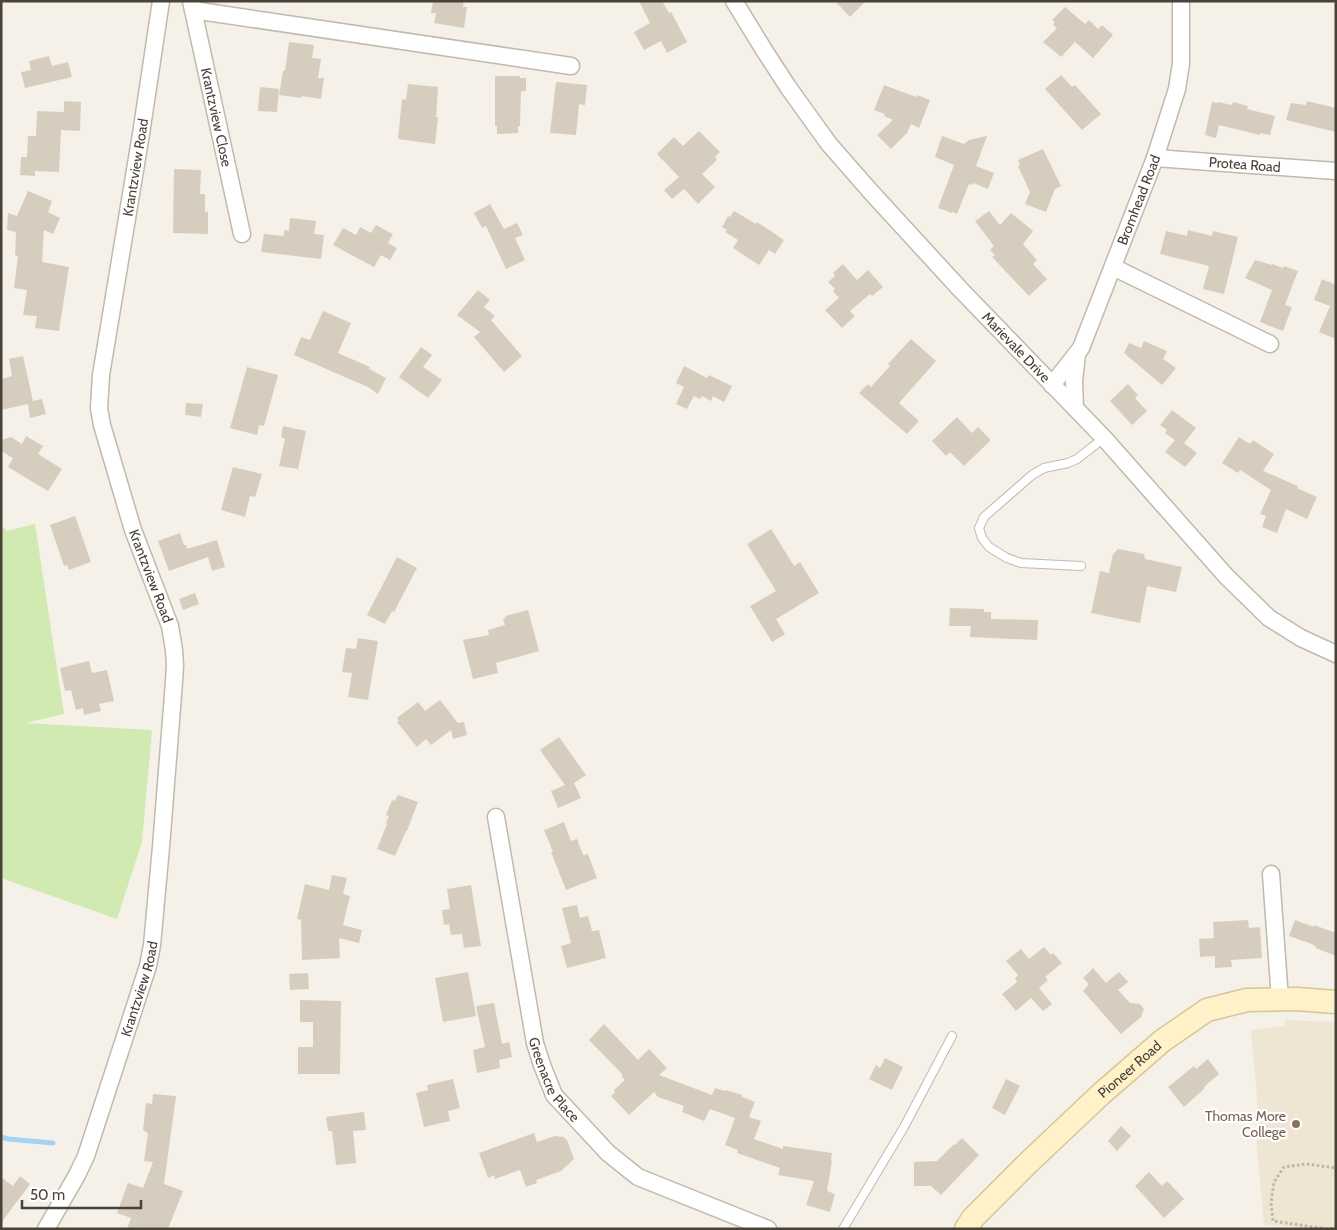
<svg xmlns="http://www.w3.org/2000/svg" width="1337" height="1230" viewBox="0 0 1337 1230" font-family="Cabin,sans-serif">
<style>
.education{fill:#eee6d3}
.green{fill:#d1eab1}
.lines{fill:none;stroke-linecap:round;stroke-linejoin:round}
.stream{stroke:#a4d3f3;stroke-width:5}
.building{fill:#d7cdbe}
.lane-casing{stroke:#c1b9ab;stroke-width:10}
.street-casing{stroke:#c1b9ab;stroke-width:19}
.secondary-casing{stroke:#d6c698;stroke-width:25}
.path{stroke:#c3b59c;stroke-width:3;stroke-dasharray:2.5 2.5;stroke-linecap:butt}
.lane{stroke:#fff;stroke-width:8}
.street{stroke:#fff;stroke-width:16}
.secondary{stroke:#fff2c9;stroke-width:22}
.education-dot{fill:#8d6e63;stroke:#fff;stroke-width:2}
.labels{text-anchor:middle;stroke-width:4.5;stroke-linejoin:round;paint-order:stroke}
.street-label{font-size:14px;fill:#494237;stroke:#fff}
.education-label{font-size:14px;fill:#785e54;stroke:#fff;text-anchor:end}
</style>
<rect width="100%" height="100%" fill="#f5f1e9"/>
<path class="education" d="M1285,1020L1336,1022V1229L1264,1225L1257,1150V1099L1251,1030L1285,1026Z"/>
<path class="green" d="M1,524L6,531L35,524L64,714L26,723L152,730L142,842L117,919L1,878Z"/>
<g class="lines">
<path class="stream" d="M1,1137L8,1139L53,1143"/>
</g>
<g class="building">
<path d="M433,1H464L463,7H467L464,28L434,23L436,13H431Z"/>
<path d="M639,1H662L669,13L671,12L687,42L667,53L661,41L644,50L634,32L650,23Z"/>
<path d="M835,1H866L850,17Z"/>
<path d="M1065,7L1085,24L1089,20L1098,29L1102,25L1113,35L1093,58L1075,42L1061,57L1043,42L1057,28L1053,25L1055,22L1052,20Z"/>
<path d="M289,42L314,45L312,58L321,59L318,78H324L321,99L302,96L301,98L279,95L283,71H285Z"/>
<path d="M49,56L52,66L68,62L72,77L25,88L21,72L31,70L29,61Z"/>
<path d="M1061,75L1072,87L1075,85L1101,114L1082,130L1045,89Z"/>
<path d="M495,76H520V78H526V91H521L520,126H518V133L497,134V126H495Z"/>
<path d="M556,82L587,85L585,105L579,104L576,135L550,133Z"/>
<path d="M408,84L438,87L436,117H438L435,144L398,139L402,99L406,100Z"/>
<path d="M884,85L916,97L917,95L930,100L919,128L911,124L907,133L891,149L877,135L893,120L884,116L885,114L874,110Z"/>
<path d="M260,87L279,89L277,112L258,111Z"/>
<path d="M64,101L81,102L80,131L61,130L59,172L35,171V176L20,175L21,157H27L28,136H36L37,111L64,112Z"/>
<path d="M1307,101L1336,108V132L1286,120L1291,103L1306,105Z"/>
<path d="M1212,102L1218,103V102L1232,105L1233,102L1248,106L1247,109L1275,116L1270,135L1260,133V135L1219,125L1216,138L1205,135Z"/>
<path d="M699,131L720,152L715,157L717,160L702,174L715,187L698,204L684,189L672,199L664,190L679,177L657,154L674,137L683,146Z"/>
<path d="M942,136L964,144L969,140L987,136L976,166L994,173L988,189L973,183L972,185L969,184L957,214L952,212V213L938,208L954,165L935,157Z"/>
<path d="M1043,149L1061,186L1055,189L1046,212L1025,204L1030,192L1018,166L1020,165L1018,160Z"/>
<path d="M174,169L201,170L200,194H205V212H208V234L173,233Z"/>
<path d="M28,191L52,201L48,212L60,218L53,234L44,230L42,262L69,267L59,331L35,328L37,316L23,315L27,290L14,288L18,256L15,255L16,232L7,230L8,213L17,216Z"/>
<path d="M490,204L504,229L517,223L523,235L515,238L525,260L506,269L486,226L482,228L474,213Z"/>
<path d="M734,211L756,224L757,222L784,240L775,254L769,250L759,265L733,248L738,240L725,232L727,230L722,227L728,216L730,217Z"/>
<path d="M989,211L1000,225L1011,213L1033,231L1023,244L1037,260L1033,264L1047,279L1029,296L992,257L995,255L990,250L994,246L975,221Z"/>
<path d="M290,218L316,221L314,234L324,235L321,259L261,252L264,234L284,236V230L289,231Z"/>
<path d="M376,225L393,234L388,243L397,248L390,260L381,255L374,267L333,245L343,228L356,235L360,227L371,233Z"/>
<path d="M1188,230L1212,236L1213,231L1238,237L1224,294L1203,289L1209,266L1160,254L1166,231L1187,236Z"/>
<path d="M1255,260L1272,265V264L1283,268L1284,266L1298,271L1285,305L1292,307L1283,331L1260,322L1272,290L1245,278Z"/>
<path d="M843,264L857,280L868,270L883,287L872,296L870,294L850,311L855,316L842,328L825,310L839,298L833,291L835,289L828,282L835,276L833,273Z"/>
<path d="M1322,279L1336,285V339L1319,332L1330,306L1314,300Z"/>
<path d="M478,290L490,300L484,307L495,316L491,320L522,356L504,372L474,337L480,332L457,315Z"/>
<path d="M323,311L351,323L338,353L370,367L369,369L386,378L378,394L368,387L294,355L301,337L310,340Z"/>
<path d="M911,339L936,361L899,403L919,421L907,434L859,393L868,384L871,387L890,366L888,364Z"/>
<path d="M1144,341L1167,351L1163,359L1176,368L1162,385L1124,353L1129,343L1141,348Z"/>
<path d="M421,347L432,355L423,367L442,380L428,398L399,377Z"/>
<path d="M23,356L33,401L42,399L46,414L30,418L28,404L1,410V379L12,376L9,359Z"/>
<path d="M684,366L707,378L709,375L732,386L724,402L713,396L711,401L702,396L700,399L694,396L687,409L676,404L684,387L676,383Z"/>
<path d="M247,367L278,375L264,426L259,425L257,435L230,428Z"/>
<path d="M1128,384L1138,395L1135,398L1147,411L1132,425L1110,401Z"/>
<path d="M186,403L203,404L201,417L185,415Z"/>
<path d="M1172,410L1196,428L1184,443L1197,453L1185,467L1165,452L1175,440L1165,433L1167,430L1160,425Z"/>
<path d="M957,417L972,433L978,427L991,440L964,466L950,452L946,456L932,441Z"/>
<path d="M283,426L306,431L298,469L279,466L285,439L281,437Z"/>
<path d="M26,436L43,446L38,454L62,469L48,491L8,467L13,458L1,451V440L11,437L22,444Z"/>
<path d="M1239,437L1250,444L1253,440L1274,454L1263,471L1298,486L1297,488L1317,497L1307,519L1286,509L1277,533L1262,527L1266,516L1260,514L1271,490L1240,470L1238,473L1222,463Z"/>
<path d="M233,467L262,474L255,497L250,496L245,517L221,510Z"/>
<path d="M75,516L91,562L69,570L67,565L64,566L50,525Z"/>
<path d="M771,529L794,566L800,562L819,593L776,619L785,634L772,642L750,606L776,591L747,544Z"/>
<path d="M180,533L184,545H186L187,549L217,540L225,567L212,571L208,557L169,571L158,541Z"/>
<path d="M1118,549L1144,554L1145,559L1182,567L1176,592L1147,586L1140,623L1091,613L1100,571L1109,573L1113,554Z"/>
<path d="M397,557L417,568L394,612L392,611L385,624L367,615Z"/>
<path d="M195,593L199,604L183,610L179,599Z"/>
<path d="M950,608L984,609V612H991V619L1038,620L1037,640L970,637L971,626H949Z"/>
<path d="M528,610L539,651L496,663L498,673L473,679L463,640L489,635L488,630L505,625L503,619L506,618L505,616Z"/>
<path d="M358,638L378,641L368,700L348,697L352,673L342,672L346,648L356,649Z"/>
<path d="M89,661L92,673L107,670L114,701L99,704L101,711L84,715L83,708L76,710L71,690L65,691L60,668Z"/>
<path d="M440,700L458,723L464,722L467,735L453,739L451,730L431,745L426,739L417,747L397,722L399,721L397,718L418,702L425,711Z"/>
<path d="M559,737L586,775L574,783L581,798L558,808L551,791L565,785L540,750Z"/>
<path d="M398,795L418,802L407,831H406L395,856L377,849L387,824L386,823L389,816L386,815L392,800L395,801Z"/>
<path d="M564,822L571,841L577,839L583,855L588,854L597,878L566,890L551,852H553L544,830Z"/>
<path d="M332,875L347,878L343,894L350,896L343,925L362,930L359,943L339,938L340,958L302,960L301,920L297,919L305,884L329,890Z"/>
<path d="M471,885L481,946L464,948L462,934L451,935L449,924L444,925L442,910L450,909L447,889Z"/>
<path d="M577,905L580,918L588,916L592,931L599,930L606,958L567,968L561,946L571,943L562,908Z"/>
<path d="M1248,920L1249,928L1260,927L1262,958L1231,960L1232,967L1215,968V956L1200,957L1199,939L1214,938L1213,922Z"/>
<path d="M1295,920L1314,927V925L1336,933V956L1316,948V947L1312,944L1289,936Z"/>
<path d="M1044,947L1051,955L1053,953L1062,963L1045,977L1048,980L1039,988L1052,1004L1043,1011L1031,998L1016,1011L1002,994L1017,982L1015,978L1018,975L1006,961L1021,949L1029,959Z"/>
<path d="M1093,968L1106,983L1119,972L1128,982L1118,990L1130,1003L1140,1004L1144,1009L1141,1017L1121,1034L1083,991L1089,984L1083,978Z"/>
<path d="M468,972L476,1016L443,1022L435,978Z"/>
<path d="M308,973L309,989L290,990L289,974Z"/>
<path d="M300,1000L341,1001L340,1074H298V1047H313V1022H300Z"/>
<path d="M494,1003L502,1044L509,1042L512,1057L499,1060L500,1068L477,1073L473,1050L485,1047L476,1006Z"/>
<path d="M604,1024L638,1060L649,1049L667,1068L659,1075L712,1095L715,1088L725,1091L726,1090L742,1095V1097L755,1102L749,1117L761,1121L754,1139L783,1149V1146L832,1153L831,1161H832L827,1191L835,1194L830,1212L806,1205L814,1181L778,1175L780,1168L737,1153L738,1150L725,1145L735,1118L710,1109L704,1121L682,1112L684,1106L658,1097L654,1092L629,1115L611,1096L615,1092L614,1090L625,1080L621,1076L623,1075L589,1040Z"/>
<path d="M885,1058L903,1067L892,1090L869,1079L876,1065L880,1068Z"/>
<path d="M1208,1059L1219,1074L1204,1087L1205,1088L1184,1107L1168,1087L1194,1066L1196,1069Z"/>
<path d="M453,1079L460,1108L448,1111L450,1121L424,1127L416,1093L428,1090L427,1085Z"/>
<path d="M1006,1079L1020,1086L1005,1115L992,1108Z"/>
<path d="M153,1094L176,1096L164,1184L183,1191L168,1229H127L131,1218L117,1213L128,1183L143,1188L153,1162L144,1161L148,1133L143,1130L146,1103L152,1104Z"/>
<path d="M364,1112L366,1130L353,1131L356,1163L336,1165L332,1131H328L326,1117Z"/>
<path d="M1121,1126L1131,1136L1117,1151L1108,1141Z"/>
<path d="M534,1133L537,1142L555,1136L563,1137L567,1140L574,1159L561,1171L536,1180L537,1183L526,1187L520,1170L495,1179L494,1175L488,1178L479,1153Z"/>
<path d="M962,1138L979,1155L941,1195L931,1186H914V1162L937,1161L954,1144L955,1145Z"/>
<path d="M1149,1172L1162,1186L1167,1181L1184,1199L1164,1218L1135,1186Z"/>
<path d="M20,1176L30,1184L1,1223V1177L13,1186Z"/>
</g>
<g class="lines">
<g class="lane-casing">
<g id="lane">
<path d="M1081,566L1021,563L1007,558L989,547L982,538L979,528L984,517L1032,475L1044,468L1068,463L1077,459L1104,438"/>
<path d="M843,1229L904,1127L952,1036"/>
</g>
</g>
<g class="street-casing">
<g id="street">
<path id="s1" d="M191,1L242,234"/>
<path id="s2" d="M734,1L764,50L788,87L829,144L871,192L960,289L1104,438L1226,576L1269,618L1301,638L1336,654"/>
<path d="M193,10L571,66"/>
<path id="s3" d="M1155,158L1336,171"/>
<path d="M1113,267L1270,344"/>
<path id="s4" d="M1052,385L1081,348L1155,158L1177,89L1181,63V1"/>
<path d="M1075,408L1074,381L1077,354"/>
<path id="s5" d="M496,817L535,1043L542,1065L554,1095L608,1153L638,1177L768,1229"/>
<path d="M1271,874L1280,1000"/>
<path id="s6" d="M46,1229L77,1175L86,1156L148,966L152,945L161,847L173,695L175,666L174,650L170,626L133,530L102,425L99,408L101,375L141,134L161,1"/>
</g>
</g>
<g class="secondary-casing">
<g id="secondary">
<path id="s7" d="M966,1229L973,1218L1028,1163L1101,1094L1162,1041L1207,1010L1247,1000L1296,999L1336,1002"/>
</g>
</g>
<g class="path">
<path d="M1327,1229L1273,1221L1271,1203L1274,1182L1284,1167L1306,1164L1336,1168"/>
<path d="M1330,1229L1336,1228"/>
</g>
<use href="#lane" class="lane"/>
<use href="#street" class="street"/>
<use href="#secondary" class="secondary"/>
</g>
<circle class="education-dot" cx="1296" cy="1124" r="5"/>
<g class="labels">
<g class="street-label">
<text dy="5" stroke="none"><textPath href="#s1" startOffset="119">Krantzview Close</textPath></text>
<text dy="5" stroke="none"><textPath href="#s3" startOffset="90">Protea Road</textPath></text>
<text dy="5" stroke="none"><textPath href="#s6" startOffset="1098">Krantzview Road</textPath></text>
<text dy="5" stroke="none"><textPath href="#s4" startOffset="206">Bromhead Road</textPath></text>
<text dy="5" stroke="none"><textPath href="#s2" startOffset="448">Marievale Drive</textPath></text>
<text transform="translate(151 576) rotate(69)" y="5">Krantzview Road</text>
<text dy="5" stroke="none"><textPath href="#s6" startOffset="259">Krantzview Road</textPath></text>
<text dy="5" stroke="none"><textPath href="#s7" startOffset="229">Pioneer Road</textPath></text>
<text dy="5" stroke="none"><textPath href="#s5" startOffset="271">Greenacre Place</textPath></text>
</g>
<g class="education-label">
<text x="1286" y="1121">Thomas More<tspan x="1286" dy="16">College</tspan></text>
</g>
</g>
<rect width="1337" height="1230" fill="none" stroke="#494237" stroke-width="5"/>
<path d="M22 1200v8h119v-8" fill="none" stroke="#494237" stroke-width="2.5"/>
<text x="30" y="1200" font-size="15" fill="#494237" stroke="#ffffff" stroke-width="4" paint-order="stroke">50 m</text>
</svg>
